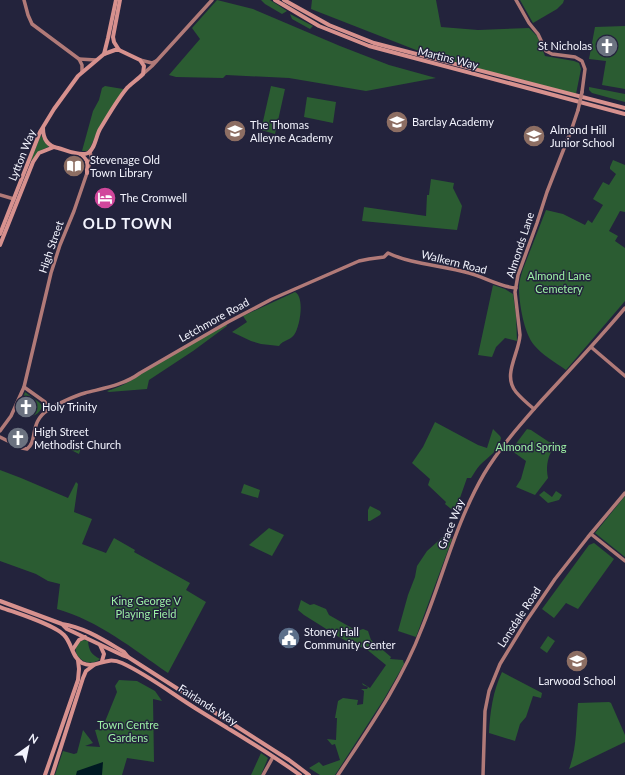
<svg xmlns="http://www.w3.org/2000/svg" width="625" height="775" viewBox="0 0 625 775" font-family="Lato,sans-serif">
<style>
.green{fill:#2b5c32}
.water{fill:#001922}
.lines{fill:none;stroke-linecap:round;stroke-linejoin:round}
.secondary{stroke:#b17a78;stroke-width:3.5}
.primary{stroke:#d7918e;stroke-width:4}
.secondary-bridge{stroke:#b17a78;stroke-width:3.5}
.labels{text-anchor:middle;stroke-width:3;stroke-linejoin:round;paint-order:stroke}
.poi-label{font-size:11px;fill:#f3f4fe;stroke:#23233c;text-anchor:start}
.street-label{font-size:11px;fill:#f3f4fe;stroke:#23233c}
.park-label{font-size:11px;fill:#9cf0a5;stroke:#23233c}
.district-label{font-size:15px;font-weight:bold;letter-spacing:1px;fill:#f3f4fe;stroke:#23233c}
</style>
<rect width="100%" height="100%" fill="#23233c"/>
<g class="green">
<path d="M217,0L253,9L340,46L389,65L436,78L366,91L289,78L226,75L223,78L176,77L169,75L200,39L192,28Z"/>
<path d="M261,0H270L287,11L282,14L265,4Z"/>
<path d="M312,0H436L441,27L478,30L529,28L537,36L545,56L574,61L579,63L581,69L576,94L444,60L445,56L416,50L311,9Z"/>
<path d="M520,0H564L563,3L557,9L533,23Z"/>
<path d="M290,14L313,26L310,29L292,19Z"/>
<path d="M625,26V89L602,85L606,61L589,59L595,27Z"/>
<path d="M105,86L123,89L124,90L99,128L90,148L87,151H82L93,111L99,100L102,88Z"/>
<path d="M271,86L285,89L275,134L261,130Z"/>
<path d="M589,87L625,94V102L592,93L589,90Z"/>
<path d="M307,97L336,102L333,123L304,117Z"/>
<path d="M41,135L44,141L49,147C40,149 36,156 30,162Z"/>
<path d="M613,160L625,165V212L620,211L609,231L618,236L615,241L625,248V301L566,370C555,362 542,355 534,345C524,333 519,303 519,288C519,282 521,275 523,269L546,210L563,214L585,225L588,220L592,223L603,205L593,199L603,182L609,185L616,174L610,169V167Z"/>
<path d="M431,179L454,183L453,188L462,206L457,230L362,221L364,207L426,216L427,195H429Z"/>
<path d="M493,285L505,289L513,294L516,315L517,341L505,338L496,347L492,357L478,355Z"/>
<path d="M295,292C305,297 300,327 294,335C289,341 283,340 279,346L261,344L251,341L232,332L247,322L243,316Z"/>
<path d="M226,324L227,326L193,351L149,380L147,389L109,392L107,391C120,387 130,382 141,374Z"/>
<path d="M25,392L40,403L42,406C40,416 29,418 20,417L21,412L19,411Z"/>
<path d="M435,422L478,445L487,448L493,429L500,436L501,438C499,451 488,457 480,465C476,469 474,474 471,478H467L455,512L445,504L446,502L428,485L430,479L412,463L423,447Z"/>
<path d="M527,429L531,430L549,442L557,443L563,450L560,452L555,449L552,450C547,459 546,468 548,478L535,495L516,487L521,479L526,461L512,451V449Z"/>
<path d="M68,443L82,445L79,454L67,448Z"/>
<path d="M0,470L21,478L68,498L76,482L78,484L74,512L92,519L82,544L106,553L114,538L135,550L134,552L190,583L186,590L206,602L168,673C133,649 99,621 57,609L60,584L48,581L36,574L0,561Z"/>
<path d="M244,484L260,490L258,498L241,493Z"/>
<path d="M544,491L552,497L556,491L562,495L559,500L548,503L539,495Z"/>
<path d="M625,496V557L595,533Z"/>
<path d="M370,506L380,511L381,513L380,515L370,521H368V510Z"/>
<path d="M269,528L284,535L272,556L249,545Z"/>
<path d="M446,534L452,539L416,637L398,631L408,595L415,577L417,566L427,551Z"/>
<path d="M594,543L614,559L578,609L566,603L554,618L542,609L589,545Z"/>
<path d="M301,600L310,605L314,604L326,609L329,615L357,631L363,629L368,631L371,640L391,657L390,659L403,660L404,664L384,699L335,775H320L309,768L319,762L323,766L340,760L335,744L332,745L327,739L336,740L337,718H335L338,701L343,698L358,700L357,705L363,704L364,691L361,689H367L368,687L363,685L362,683L370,688L386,665L365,648L356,646L339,637L304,615L298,610Z"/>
<path d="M548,636L555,641L547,653L540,648Z"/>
<path d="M84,640L88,641C89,651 91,654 100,659C84,672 64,646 84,640Z"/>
<path d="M502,672L542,693L541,698L533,696L526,717L520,724L515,741L489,733C490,712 493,691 502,672Z"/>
<path d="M119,680L137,681L155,691L162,701L153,699L154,762L127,758L122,775H55L63,751L74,754L77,753L83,730L93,743L85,746L100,747L95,730L102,729L117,692L115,686Z"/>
<path d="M609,702L611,703L625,735V742L569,769C577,748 576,726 578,703Z"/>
<path d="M261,753L268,758L261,775H251Z"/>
</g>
<path class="water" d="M103,762L102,775H76L77,771Z"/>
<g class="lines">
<g class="secondary">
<path d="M24,0L28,15L32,24L79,59L82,65V72"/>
<path d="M516,0L529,23L538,34L546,51L552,54L575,57L582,61L585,69L582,92"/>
<path d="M79,59L96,60"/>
<path d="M140,60L152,63L156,61"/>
<path d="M143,74L152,66L212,0"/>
<path d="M0,195L14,199"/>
<path d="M591,347L625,376"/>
<path d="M24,387L45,402L50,409"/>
<path d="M534,409C528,404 521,398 516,392C502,375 519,354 520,335L515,292L518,275L537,223L547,192L572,128L578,110"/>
<path d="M0,431L11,416L24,387L51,273L60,245L74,211L87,173L91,157L90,151"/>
<path d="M0,437L22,448L27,449C38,441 29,422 48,410C57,404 74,396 85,393C104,388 124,385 140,373L228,322L272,299L359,261L369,259L384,257L388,253C413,265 443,265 469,273C484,277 500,287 516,288"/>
<path d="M591,534L625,561"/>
<path d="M263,775L273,757"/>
<path d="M338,775C369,728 402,681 422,628C443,577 456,522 484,474C500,447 521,424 542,400C570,370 598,340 625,308"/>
<path d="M483,775L485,711L489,691L500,664L525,623L555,579L588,537L625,493"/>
</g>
<g class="primary">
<path d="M275,0L319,26L369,46L625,114"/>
<path d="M284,0L329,25L374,43L625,108"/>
<path d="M119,50L114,42L113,37L120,0"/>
<path d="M104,54L108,38L116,0"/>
<path d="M82,155L87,161V173"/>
<path d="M0,234L40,132L54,109L78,76L104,54L115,50H119L140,60L144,66L143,74C138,79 132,83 127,88C117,100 108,116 100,129C96,136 95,149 88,153C80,157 66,150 58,148C47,146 43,138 43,128"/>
<path d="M0,245L33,162L39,153L54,147"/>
<path d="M0,601L62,624C84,627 105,641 124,652L128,657L289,760L309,775"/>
<path d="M0,607C16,613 53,624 64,635C72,643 72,658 82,663C97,670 104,655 122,663C148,675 171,693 195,708C230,730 267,751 300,775"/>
<path d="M63,625L67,629L122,655L128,657"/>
<path d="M100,645L104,654L102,661"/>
<path d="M73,649L79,640L85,637"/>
<path d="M45,775L78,680L79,669L78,660"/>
<path d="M52,775L83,678L86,671L94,665"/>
</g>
<path class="secondary-bridge" d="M578,110L582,92"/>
</g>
<defs>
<g id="church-disc" transform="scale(1.15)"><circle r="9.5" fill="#6b7280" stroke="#23233c"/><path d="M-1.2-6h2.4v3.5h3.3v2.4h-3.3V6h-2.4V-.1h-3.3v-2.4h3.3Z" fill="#fff"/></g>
<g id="school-disc" transform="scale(1.15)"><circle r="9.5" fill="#8d6e63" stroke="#23233c"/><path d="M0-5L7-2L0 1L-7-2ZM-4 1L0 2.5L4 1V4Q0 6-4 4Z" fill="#fff"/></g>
<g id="library-disc" transform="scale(1.15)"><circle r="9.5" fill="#8d6e63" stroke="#23233c"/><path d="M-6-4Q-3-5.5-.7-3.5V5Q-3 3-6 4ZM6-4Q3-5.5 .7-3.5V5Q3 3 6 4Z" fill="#fff"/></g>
<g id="hotel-disc" transform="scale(1.15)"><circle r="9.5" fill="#d1479c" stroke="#23233c"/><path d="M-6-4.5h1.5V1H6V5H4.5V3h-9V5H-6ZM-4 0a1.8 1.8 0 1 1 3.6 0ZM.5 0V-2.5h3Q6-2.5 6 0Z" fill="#fff"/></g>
<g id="civic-disc" transform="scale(1.15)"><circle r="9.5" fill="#5c6f8a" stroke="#23233c"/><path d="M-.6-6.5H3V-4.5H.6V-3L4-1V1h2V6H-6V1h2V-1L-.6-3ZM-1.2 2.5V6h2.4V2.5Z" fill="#fff"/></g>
</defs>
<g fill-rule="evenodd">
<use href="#church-disc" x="607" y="46"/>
<use href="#school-disc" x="397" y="122"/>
<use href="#school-disc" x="235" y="131"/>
<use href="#school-disc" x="534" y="136"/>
<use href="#library-disc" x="74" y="166"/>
<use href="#hotel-disc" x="105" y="198"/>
<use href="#church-disc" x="26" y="407"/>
<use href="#church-disc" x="18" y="438"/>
<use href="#civic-disc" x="289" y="638"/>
<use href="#school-disc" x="577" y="661"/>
</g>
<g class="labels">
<g class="poi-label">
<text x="592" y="50" text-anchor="end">St Nicholas</text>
<text x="412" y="126">Barclay Academy</text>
<text x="250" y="129">The Thomas<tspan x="250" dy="13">Alleyne Academy</tspan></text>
<text x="550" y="134">Almond Hill<tspan x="550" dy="13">Junior School</tspan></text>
<text x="90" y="164">Stevenage Old<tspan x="90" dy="13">Town Library</tspan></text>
<text x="120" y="202">The Cromwell</text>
<text x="42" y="411">Holy Trinity</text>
<text x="34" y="436">High Street<tspan x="34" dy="13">Methodist Church</tspan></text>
<text x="304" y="636">Stoney Hall<tspan x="304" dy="13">Community Center</tspan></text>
<text x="577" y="685" text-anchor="middle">Larwood School</text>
</g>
<g class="street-label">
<text transform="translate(448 58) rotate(14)" y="4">Martins Way</text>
<text transform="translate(22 155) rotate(-68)" y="4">Lytton Way</text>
<text transform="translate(520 245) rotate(-72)" y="4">Almonds Lane</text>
<text transform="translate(51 247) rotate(-71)" y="4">High Street</text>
<text transform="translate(454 262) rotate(14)" y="4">Walkern Road</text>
<text transform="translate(214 320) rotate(-29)" y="4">Letchmore Road</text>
<text transform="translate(451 524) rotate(-68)" y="4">Grace Way</text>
<text transform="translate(519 617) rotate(-57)" y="4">Lonsdale Road</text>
<text transform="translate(208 705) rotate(32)" y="4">Fairlands Way</text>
</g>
<g class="park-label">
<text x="559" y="280">Almond Lane<tspan x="559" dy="13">Cemetery</tspan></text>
<text x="531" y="451">Almond Spring</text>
<text x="146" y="605">King George V<tspan x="146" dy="13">Playing Field</tspan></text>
<text x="128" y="729">Town Centre<tspan x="128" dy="13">Gardens</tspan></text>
</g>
<g class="district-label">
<text x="128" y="229">OLD TOWN</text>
</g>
</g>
<g transform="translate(28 747) rotate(33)" stroke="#23233c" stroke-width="3" paint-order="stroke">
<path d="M0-3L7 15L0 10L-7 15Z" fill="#f3f4fe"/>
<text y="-6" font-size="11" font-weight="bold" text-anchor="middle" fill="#f3f4fe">N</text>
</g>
</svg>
